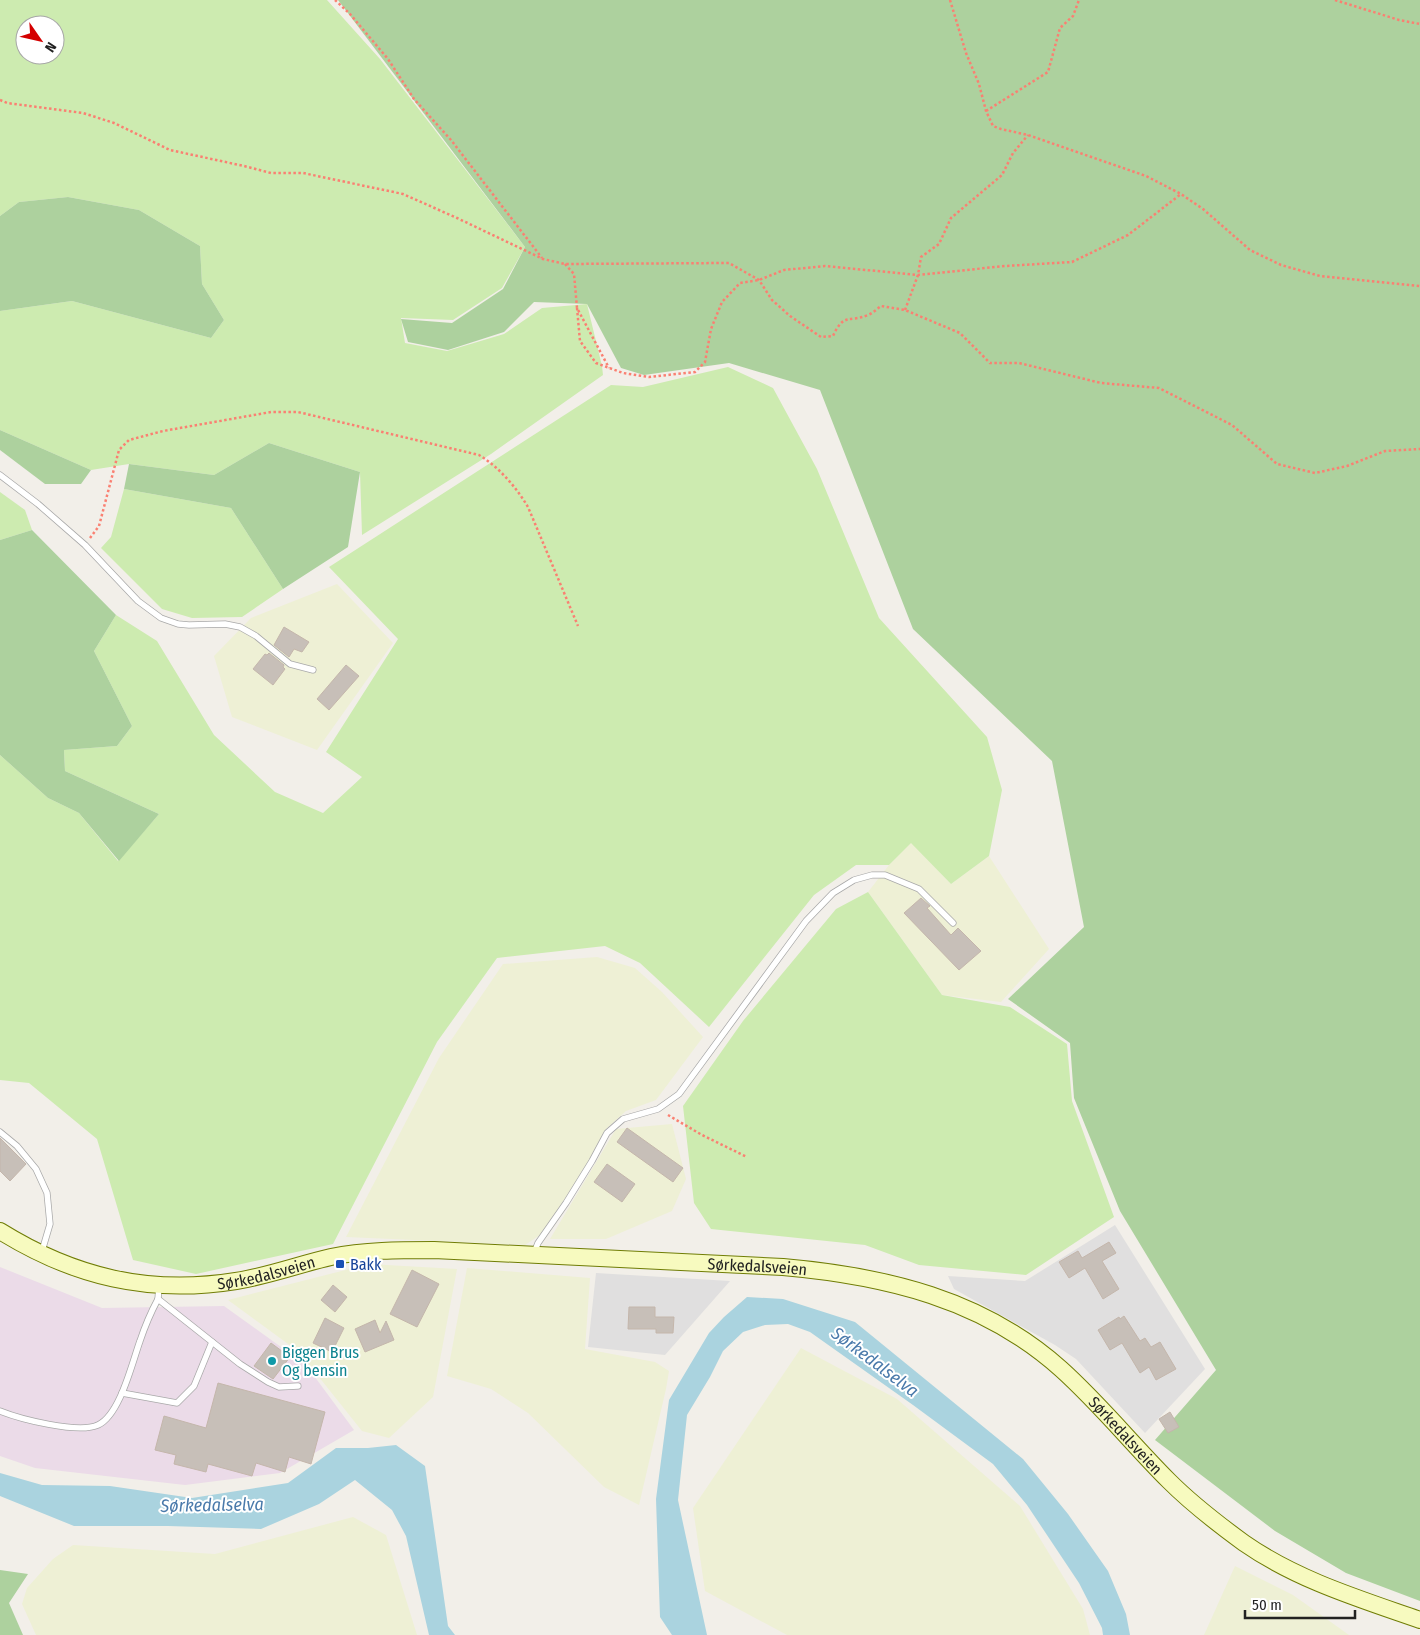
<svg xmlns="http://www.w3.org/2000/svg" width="1420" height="1635" viewBox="0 0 1420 1635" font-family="'Fira Sans Condensed',sans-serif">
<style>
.residential{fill:#e0dfdf}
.industrial{fill:#ebdbe8}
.farmland{fill:#eef0d5}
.grass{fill:#cdebb0;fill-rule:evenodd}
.forest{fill:#add19e}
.water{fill:#aad3df}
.building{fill:#c7bfb8;stroke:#c4b6ab}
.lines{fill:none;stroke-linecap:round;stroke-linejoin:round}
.lane-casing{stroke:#a9a9a9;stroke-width:7}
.secondary-casing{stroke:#707d05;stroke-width:18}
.path{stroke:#fa8072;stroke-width:2.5;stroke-dasharray:2.5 2.5;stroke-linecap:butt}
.lane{stroke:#fff;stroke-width:5.5}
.secondary{stroke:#f7fabf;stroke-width:16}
.transit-dot{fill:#1a4fb4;stroke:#fff;stroke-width:2}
.culture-dot{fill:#0f9aa8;stroke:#fff;stroke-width:2}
.labels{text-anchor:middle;stroke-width:4;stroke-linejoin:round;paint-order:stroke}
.transit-label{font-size:16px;fill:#164399;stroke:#fff;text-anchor:start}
.street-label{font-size:16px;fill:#222;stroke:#fff}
.culture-label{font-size:16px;fill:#0d838f;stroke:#fff;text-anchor:start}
.water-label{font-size:18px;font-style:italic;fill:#4a7aab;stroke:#fff}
</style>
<rect width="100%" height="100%" fill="#f2efe9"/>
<g class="residential">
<path d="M1115,1225L1205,1369L1145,1433L1076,1359L1055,1345L954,1289L948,1276L1025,1281Z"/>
<path d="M596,1273L730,1281L665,1355L588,1347Z"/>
</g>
<path class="industrial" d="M0,1267L102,1308L224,1306L306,1365L354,1430L280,1473L185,1485L35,1468L0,1456Z"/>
<g class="farmland">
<path d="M337,584L393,643L317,750L232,717L214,656L251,618Z"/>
<path d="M911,842L951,884L989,856L1049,949L1001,1002L942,995L868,892L889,865Z"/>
<path d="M597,957L635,968L662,992L703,1037L656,1100L626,1111L606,1129L589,1161L543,1233L525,1245L346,1237L439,1058L503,964Z"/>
<path d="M672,1124L686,1179L672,1211L606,1239H550L616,1129Z"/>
<path d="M369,1264L457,1269L433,1397L389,1438L362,1431L299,1352L228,1300Z"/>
<path d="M467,1268L590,1278L585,1349L655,1362L669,1371L666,1389L639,1505L604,1487L528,1413L491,1389L447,1376Z"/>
<path d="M801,1348L897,1399L1020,1506L1083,1609L1090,1635H787L705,1591L693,1508Z"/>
<path d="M353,1517L386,1535L417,1635H36L22,1604L27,1588L53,1559L73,1545L215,1554Z"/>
<path d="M1235,1566L1293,1595L1349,1635H1204Z"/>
</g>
<g class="grass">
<path d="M0,0H327L380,59L525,247L502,288L453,320L401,318L405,343L447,351L504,334L542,308L587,304L602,366L603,375L491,454L362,535L360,472L269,443L214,475L129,464L91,470L0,430V311L72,301L211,338L224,320L202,284L200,246L139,210L68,197L19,202L0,216ZM25,25H55V55H25Z"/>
<path d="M728,367L773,388L817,469L879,618L987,737L1002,790L989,856L951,884L911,843L889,865H856L814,895L709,1027L640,963L605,946L497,958L437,1042L333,1244L196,1274L133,1260L97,1139L29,1083L0,1080V755L48,798L79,813L118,861L159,814L65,771L64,750L117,746L132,726L94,651L116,615L157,641L214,735L275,792L323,813L362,777L326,752L398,639L329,567L611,385L643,387Z"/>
<path d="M124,489L231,508L283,589L242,617L192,618L162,609L101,548L111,537Z"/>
<path d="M0,492L25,510L32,530L0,540Z"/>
<path d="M868,892L942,995L1010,1007L1067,1044L1072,1101L1114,1217L1026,1275L919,1265L865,1245L711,1229L694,1203L683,1106L743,1021L836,909Z"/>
</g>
<g class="forest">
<path d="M338,0H1420V1601L1346,1573L1275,1531L1155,1440L1216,1370L1120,1211L1074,1098L1070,1043L1008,999L1084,927L1052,761L913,629L820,390L729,363L644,375L621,368L587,304L534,302L504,332L448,350L408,342L401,319L452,323L503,289L525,247Z"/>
<path d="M68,197L139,210L200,246L202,284L224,320L211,338L72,301L0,311V216L19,202Z"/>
<path d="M0,430L91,470L81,484H45L0,450Z"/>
<path d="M269,443L360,472L348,547L283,589L231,508L124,489L129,464L214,475Z"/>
<path d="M32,530L116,615L94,651L132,726L117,746L64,750L65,771L159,814L119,861L79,813L48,798L0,755V540Z"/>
<path d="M0,1570L28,1574L9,1603L23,1635H0Z"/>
</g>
<g class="water">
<path d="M747,1297L783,1299L855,1322L1023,1459L1068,1514L1108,1571L1126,1614L1130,1635H1103L1102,1628L1079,1583L1027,1505L993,1464L913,1405L810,1332L788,1324L765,1325L743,1332L723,1351L710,1377L687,1415L678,1500L707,1635H672L660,1617L656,1499L669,1400L709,1333L724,1317Z"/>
<path d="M396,1445L425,1466L448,1626L455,1635H429L406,1536L392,1510L355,1480L319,1504L261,1529L168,1526H74L0,1496V1473L42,1485L110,1486L192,1498L288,1483L336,1448H368Z"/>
</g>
<g class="building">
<path d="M284,627L309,642L302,652L294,649L289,657L274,645Z"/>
<path d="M269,653L284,665L283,667L285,669L273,685L253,669L265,654L267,655Z"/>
<path d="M346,665L359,676L329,710L317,699Z"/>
<path d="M921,898L930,906L927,908L951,935L958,928L981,951L959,970L904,913Z"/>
<path d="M627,1128L683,1168L673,1182L617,1142Z"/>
<path d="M0,1138L26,1164L10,1181L0,1171Z"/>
<path d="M607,1164L635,1184L622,1202L594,1182Z"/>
<path d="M1109,1242L1116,1253L1102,1261L1119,1289L1103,1299L1085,1268L1069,1278L1059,1262L1078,1251L1082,1258Z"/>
<path d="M412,1270L439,1284L417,1327L390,1314Z"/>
<path d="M333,1285L347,1297L335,1312L321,1300Z"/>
<path d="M629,1307H655V1317H674L673,1333H656V1329H628Z"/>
<path d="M1124,1316L1140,1341L1145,1338L1151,1347L1160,1342L1176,1369L1156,1380L1149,1367L1140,1373L1122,1343L1110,1350L1098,1330L1119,1317L1120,1319Z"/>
<path d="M325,1318L344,1328L332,1352L313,1343Z"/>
<path d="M375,1320L380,1333L386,1321L394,1340L365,1352L355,1329Z"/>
<path d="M271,1343L290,1357L273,1379L254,1366Z"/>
<path d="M218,1383L325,1412L311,1464L289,1457L285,1472L256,1463L252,1476L208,1464L206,1472L174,1464L176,1455L155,1450L164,1416L206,1428Z"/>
<path d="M1170,1412L1179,1427L1168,1433L1159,1419Z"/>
</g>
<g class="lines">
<g class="lane-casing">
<g id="lane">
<path d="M0,475L38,504L85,545L138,601L161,618L178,624L189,625L225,624L240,627L256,636L290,664L313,670"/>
<path d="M0,1132L17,1146L36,1169L47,1193L50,1224L42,1251"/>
<path d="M534,1253L538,1243L566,1203L592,1161L607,1133L623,1119L658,1109L679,1094L806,921L833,893L854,880L872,875H885L919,889L953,923"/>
<path d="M159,1286L158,1299L240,1364L268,1382L279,1387L298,1386"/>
<path d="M122,1393L177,1403L194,1386L212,1342"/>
<path d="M0,1411C20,1419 78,1434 98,1425C120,1415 132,1363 140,1341C145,1326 151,1312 158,1299"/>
</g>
</g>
<g class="secondary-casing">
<g id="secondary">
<path id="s1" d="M0,1231C74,1277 149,1295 236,1281C268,1276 300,1264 331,1257C365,1250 399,1250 434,1250L783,1267C885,1276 983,1299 1061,1369C1100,1404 1132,1444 1169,1481C1192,1504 1218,1524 1244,1543C1297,1580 1360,1599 1420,1620"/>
</g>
</g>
<g class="path">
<path d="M335,0L350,14L388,59L414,99L451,140L542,258"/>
<path d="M950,0L966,53L979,84L986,111L993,126L1001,129L1028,135L1146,176L1181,194L1203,209L1250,250L1281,265L1320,276L1420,286"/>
<path d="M1335,0L1399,20L1420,24"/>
<path d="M0,100L7,103L83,113L114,123L170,150L244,166L271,173H303L403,194L457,218L543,259L565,264L729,263L759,280L772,300L790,316L821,337L833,336C844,312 849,323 868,315C873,313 877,309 881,306L905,310L960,333L990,363H1019L1101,383L1159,388L1232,425L1277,464L1315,473L1347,466L1385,451L1420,449"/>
<path d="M986,111L1048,72L1060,28L1073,16L1079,0"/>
<path d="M565,264L574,274L577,308L609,368"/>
<path d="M577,308L580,341L596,363L623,373L649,377L695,372L705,362L711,329L722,302L740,283L759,280L784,270L825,266L918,275L1005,266L1072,262L1128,235L1181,194"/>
<path d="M905,310L918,275L921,257L939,244L951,218L1002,175L1013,153L1028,135"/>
<path d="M90,538L99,526L119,450L129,440L163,431L271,412H298L479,455C499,467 516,487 528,507L578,626"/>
<path d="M668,1115L702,1135L747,1157"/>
</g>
<use href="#lane" class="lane"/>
<use href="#secondary" class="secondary"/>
</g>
<rect class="transit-dot" x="335" y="1259" width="10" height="10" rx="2.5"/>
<circle class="culture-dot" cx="272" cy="1361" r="5"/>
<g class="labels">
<g class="transit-label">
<text x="350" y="1270">Bakk</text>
</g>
<g class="street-label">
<text dy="6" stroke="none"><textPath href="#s1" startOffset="772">Sørkedalsveien</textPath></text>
<text dy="6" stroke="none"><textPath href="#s1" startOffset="278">Sørkedalsveien</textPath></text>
<text dy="6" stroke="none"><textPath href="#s1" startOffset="1192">Sørkedalsveien</textPath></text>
</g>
<g class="culture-label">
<text x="282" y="1358">Biggen Brus<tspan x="282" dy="18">Og bensin</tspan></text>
</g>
<g class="water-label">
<text transform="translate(875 1362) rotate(37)" y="6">Sørkedalselva</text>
<text transform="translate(212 1505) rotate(-1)" y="6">Sørkedalselva</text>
</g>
</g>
<g transform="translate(40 40) rotate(124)"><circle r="24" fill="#ffffff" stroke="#a7a7a7"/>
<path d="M0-4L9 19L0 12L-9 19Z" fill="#d40000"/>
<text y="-8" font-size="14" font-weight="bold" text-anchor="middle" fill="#222222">N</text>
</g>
<path d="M1245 1610v8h110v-8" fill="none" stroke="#222222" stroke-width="2.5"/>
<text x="1252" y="1610" font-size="15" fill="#222222" stroke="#ffffff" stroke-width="4" paint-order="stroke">50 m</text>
</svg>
